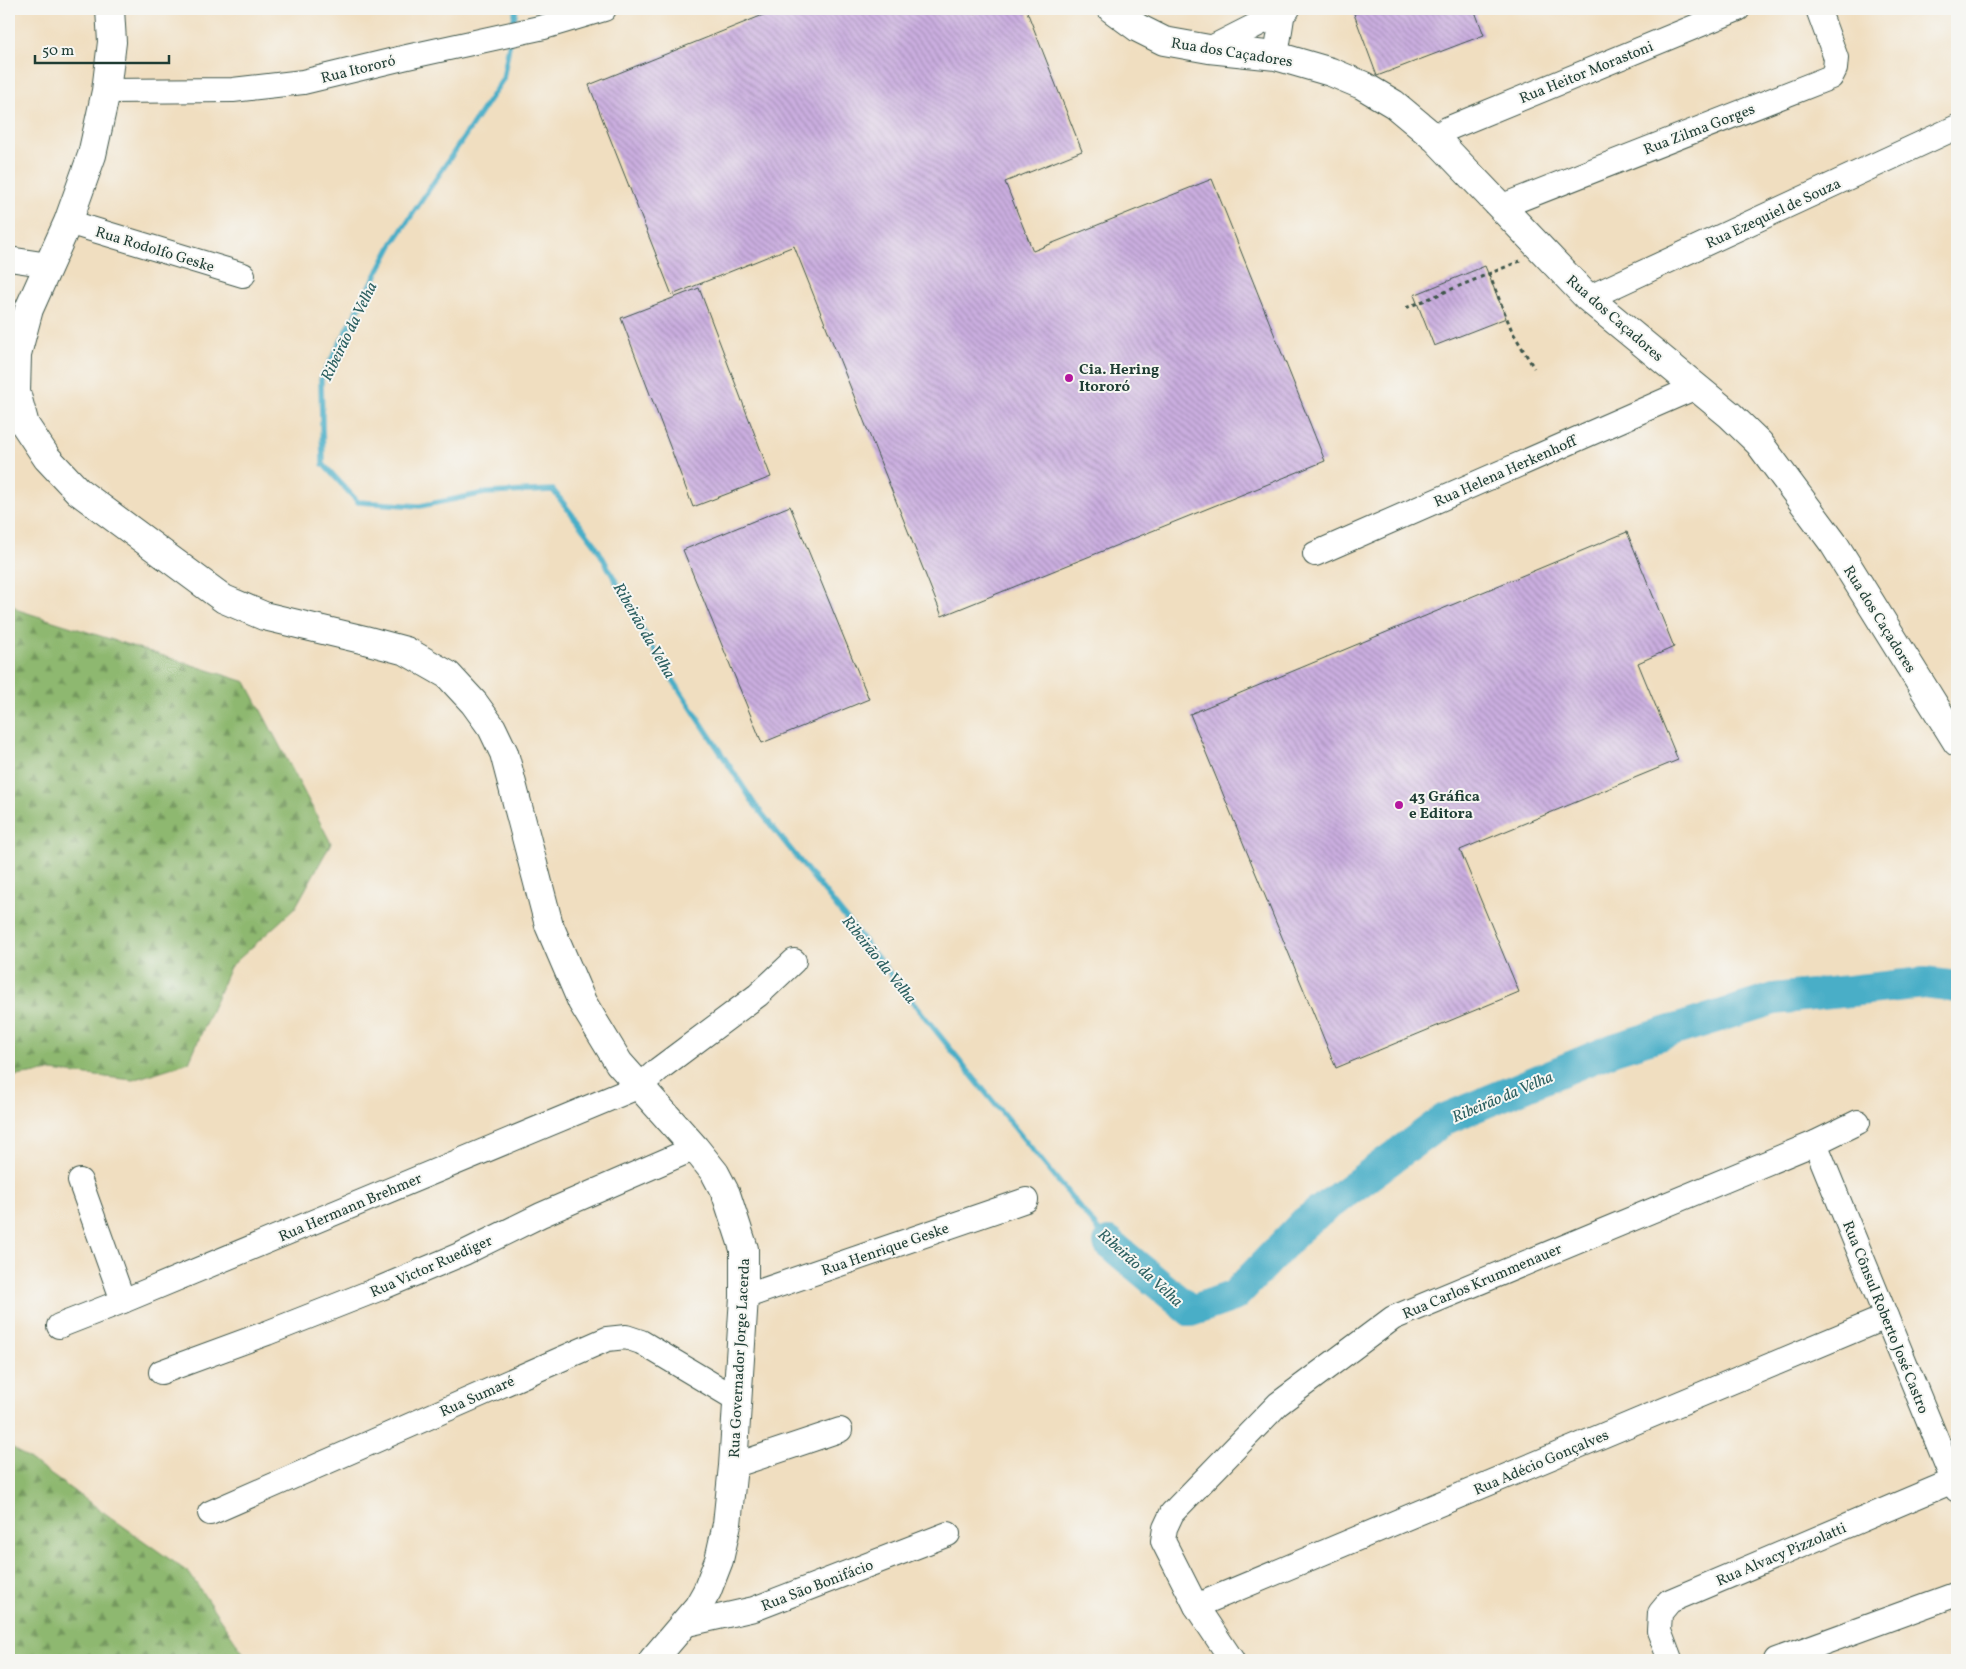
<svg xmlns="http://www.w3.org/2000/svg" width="1966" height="1669" viewBox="0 0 1966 1669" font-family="Vollkorn,serif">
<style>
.forest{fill:url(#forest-firs);stroke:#567a52}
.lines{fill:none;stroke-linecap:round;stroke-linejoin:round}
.stream{stroke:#48aec7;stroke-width:5.5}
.river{stroke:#48aec7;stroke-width:32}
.building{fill:url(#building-back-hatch)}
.minor-casing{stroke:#3e5549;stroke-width:26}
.major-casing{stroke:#3e5549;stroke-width:30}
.path{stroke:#3e5549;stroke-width:3;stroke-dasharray:4 4;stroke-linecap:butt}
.minor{stroke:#fff;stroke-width:24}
.major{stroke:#fff;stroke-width:28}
.poi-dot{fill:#b5179e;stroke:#f6f6f2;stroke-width:2}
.labels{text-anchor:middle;stroke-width:4;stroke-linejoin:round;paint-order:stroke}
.street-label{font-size:15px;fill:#1f3d34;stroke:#f6f6f2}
.poi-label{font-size:15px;font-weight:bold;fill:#1f3d34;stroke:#f6f6f2;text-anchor:start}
.water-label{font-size:16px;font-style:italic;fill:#2b5f60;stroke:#f6f6f2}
</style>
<defs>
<pattern id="forest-firs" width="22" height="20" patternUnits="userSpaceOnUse" patternTransform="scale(1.25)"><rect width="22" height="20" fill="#8eb870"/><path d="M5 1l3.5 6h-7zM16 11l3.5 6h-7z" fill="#73975d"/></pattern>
<pattern id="building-back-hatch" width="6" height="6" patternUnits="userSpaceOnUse" patternTransform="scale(1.25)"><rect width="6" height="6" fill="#cbaee0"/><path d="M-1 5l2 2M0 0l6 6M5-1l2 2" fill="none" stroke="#a48fb6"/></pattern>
</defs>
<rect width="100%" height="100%" fill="#f6f6f2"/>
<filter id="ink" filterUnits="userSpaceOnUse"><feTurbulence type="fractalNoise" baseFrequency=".02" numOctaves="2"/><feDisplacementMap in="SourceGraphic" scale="10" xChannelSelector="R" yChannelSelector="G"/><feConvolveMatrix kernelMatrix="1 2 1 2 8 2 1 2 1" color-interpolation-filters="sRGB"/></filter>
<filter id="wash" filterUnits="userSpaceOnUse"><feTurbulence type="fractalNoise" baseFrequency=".0096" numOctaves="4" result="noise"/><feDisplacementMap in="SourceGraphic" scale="20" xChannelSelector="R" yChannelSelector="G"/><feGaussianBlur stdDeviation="1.12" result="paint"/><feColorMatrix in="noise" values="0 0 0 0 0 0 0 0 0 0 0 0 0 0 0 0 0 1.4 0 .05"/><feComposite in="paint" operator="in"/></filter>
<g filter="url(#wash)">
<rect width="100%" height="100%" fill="#f0dec0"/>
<g class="forest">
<path d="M9,600L18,610L246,682L331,843L295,908L230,967L189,1062L133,1080L51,1071L9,1077Z"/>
<path d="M9,1445L189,1573L248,1660H9Z"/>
</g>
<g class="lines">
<g class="stream">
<path d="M512,29L516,9"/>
<path d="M510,40L503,79L393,243L321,379L323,464L358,502L420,506L485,493L553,490L595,544L658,657L755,805L973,1077L1109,1243"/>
</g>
<path class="river" d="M1109,1243L1191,1311L1234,1296L1304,1223L1445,1119L1614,1049L1774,999L1924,983L1957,987"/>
</g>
<g id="blocks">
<g class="building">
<path d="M778,9H970L972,14L985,9H1026L1082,151L1005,182L1033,251L1212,179L1325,461L942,616L794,246L672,295L589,85Z"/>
<path d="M1367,9H1474L1484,35L1377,76L1354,14Z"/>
<path d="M1485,266L1506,318L1434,346L1414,295Z"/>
<path d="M699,288L771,477L693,507L621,318Z"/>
<path d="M790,506L869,699L762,743L683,550Z"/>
<path d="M1627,532L1674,647L1638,663L1678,760L1460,850L1519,992L1336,1068L1190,714Z"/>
</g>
</g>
</g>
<g filter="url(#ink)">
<use href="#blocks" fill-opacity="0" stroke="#3e5549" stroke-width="1"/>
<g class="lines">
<g class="minor-casing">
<g id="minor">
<path d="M1209,49L1288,9"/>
<path d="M1276,56L1283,11"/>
<path d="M106,91L233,90L303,82L407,57L544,27L604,9"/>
<path d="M1436,139L1447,129L1738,9"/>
<path d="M1500,207L1831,77L1835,69L1836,58L1818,9"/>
<path d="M68,222L243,275"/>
<path d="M9,259L49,265"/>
<path d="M1588,298L1957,127"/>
<path d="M1315,554L1696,387"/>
<path d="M1815,1143L1957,1490"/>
<path d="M80,1181L123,1301"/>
<path d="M744,1297L1026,1200"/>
<path d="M59,1326L123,1301L640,1086L659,1069L758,995L794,961"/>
<path d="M161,1372L267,1333L381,1288L464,1253L541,1215L695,1148"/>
<path d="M733,1466L840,1430"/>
<path d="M210,1513L607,1339L626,1337L641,1342L738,1400"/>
<path d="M1196,1606L1886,1317"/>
<path d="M683,1625L754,1609L948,1534"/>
<path d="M1232,1660L1196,1606L1163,1541L1165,1528L1172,1513L1278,1404L1393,1318L1815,1143L1858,1122"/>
<path d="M1670,1660L1659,1631L1660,1613L1670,1601L1953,1481"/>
<path d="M1776,1660L1957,1594"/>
</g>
</g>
<g class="major-casing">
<g id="major">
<path d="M110,9L112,42L106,91L92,155L68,222L29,309L17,354L16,392L25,425L47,458L78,491L224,599L264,616L365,640L406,651L448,675L474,703L492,728L504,753L549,925L582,1002L619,1063L695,1148L715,1173L726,1194L744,1249V1297L733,1466L727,1524L719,1560L707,1591L698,1607L653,1660"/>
<path d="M1112,9L1138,28L1164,41L1209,49L1276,56L1331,72L1362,85L1394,104L1436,139L1588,298L1730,415L1759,443L1834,544L1957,742"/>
</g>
</g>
<g class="path">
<path d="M1489,274L1512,331L1534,368"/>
<path d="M1406,308L1520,261"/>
</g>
<use href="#minor" class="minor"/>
<use href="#major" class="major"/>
</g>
</g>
<g class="poi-dot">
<circle cx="1069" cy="378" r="5"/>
<circle cx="1399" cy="805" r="5"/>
</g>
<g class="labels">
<g class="street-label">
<text transform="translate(1232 52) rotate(9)" y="5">Rua dos Caçadores</text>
<text transform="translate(358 69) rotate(-14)" y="5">Rua Itororó</text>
<text transform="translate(1586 72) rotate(-22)" y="5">Rua Heitor Morastoni</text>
<text transform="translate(1699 129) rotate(-21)" y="5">Rua Zilma Gorges</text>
<text transform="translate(1773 213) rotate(-25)" y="5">Rua Ezequiel de Souza</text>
<text transform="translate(155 249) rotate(17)" y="5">Rua Rodolfo Geske</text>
<text transform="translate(1615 318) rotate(41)" y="5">Rua dos Caçadores</text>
<text transform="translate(1505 471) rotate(-24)" y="5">Rua Helena Herkenhoff</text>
<text transform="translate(1880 619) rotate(58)" y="5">Rua dos Caçadores</text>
<text transform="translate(350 1207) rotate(-23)" y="5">Rua Hermann Brehmer</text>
<text transform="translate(885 1249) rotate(-19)" y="5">Rua Henrique Geske</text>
<text transform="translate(431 1266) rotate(-24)" y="5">Rua Victor Ruediger</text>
<text transform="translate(1482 1281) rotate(-23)" y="5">Rua Carlos Krummenauer</text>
<text transform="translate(1886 1317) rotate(68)" y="5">Rua Cônsul Roberto José Castro</text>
<text transform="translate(739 1358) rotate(-87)" y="5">Rua Governador Jorge Lacerda</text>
<text transform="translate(477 1396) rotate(-24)" y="5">Rua Sumaré</text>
<text transform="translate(1541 1462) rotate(-23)" y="5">Rua Adécio Gonçalves</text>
<text transform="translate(1781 1554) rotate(-23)" y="5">Rua Alvacy Pizzolatti</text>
<text transform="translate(817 1585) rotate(-21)" y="5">Rua São Bonifácio</text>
</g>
<g class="poi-label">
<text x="1079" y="374">Cia. Hering<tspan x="1079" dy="17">Itororó</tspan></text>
<text x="1409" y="801">43 Gráfica<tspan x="1409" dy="17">e Editora</tspan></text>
</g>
<g class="water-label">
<text transform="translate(348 331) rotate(-64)" y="6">Ribeirão da Velha</text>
<text transform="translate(645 630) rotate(60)" y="6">Ribeirão da Velha</text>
<text transform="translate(880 959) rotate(51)" y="6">Ribeirão da Velha</text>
<text transform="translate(1502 1096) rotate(-23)" y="6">Ribeirão da Velha</text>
<text transform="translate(1141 1267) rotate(42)" y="6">Ribeirão da Velha</text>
</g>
</g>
<rect width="1966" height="1669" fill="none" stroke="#f6f6f2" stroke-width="30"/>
<path d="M35 55v8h134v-8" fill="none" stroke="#1f3d34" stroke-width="2.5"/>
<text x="42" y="55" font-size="15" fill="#1f3d34" stroke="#f6f6f2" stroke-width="4" paint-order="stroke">50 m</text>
</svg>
